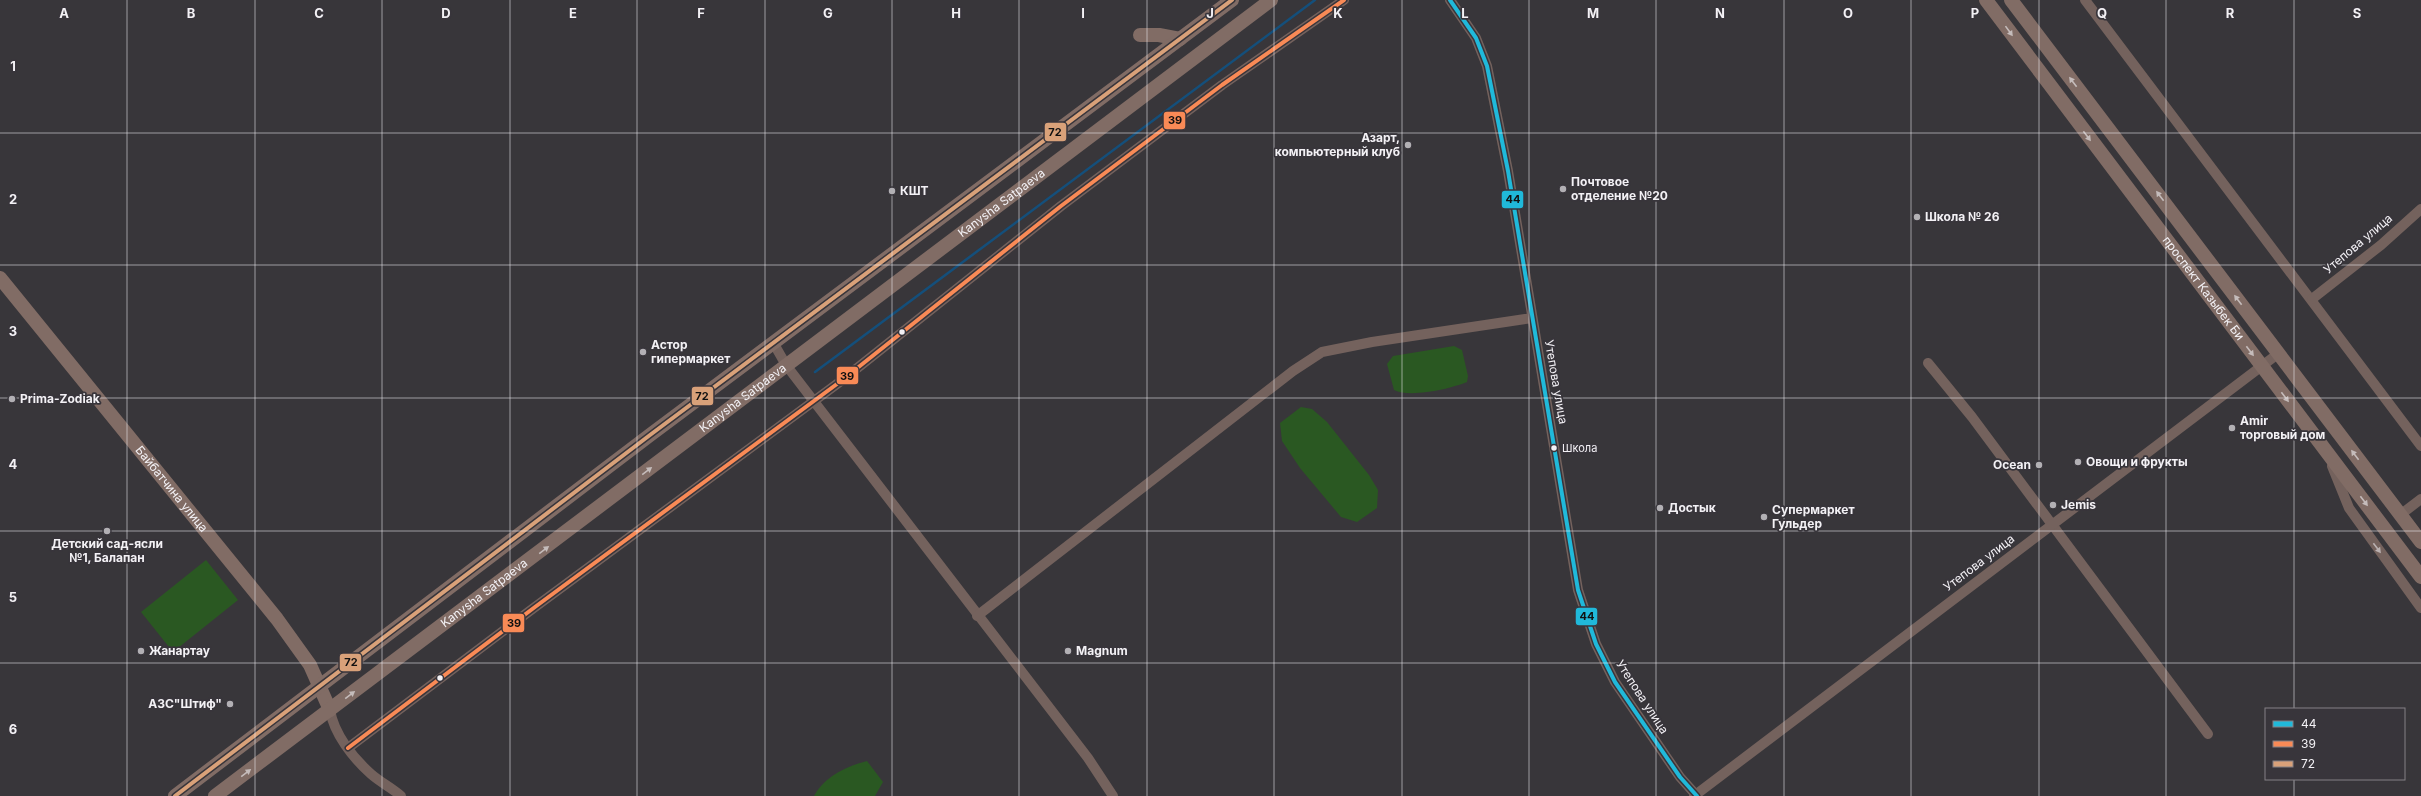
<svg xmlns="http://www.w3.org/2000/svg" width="2421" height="796" viewBox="0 0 2421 796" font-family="Inter,sans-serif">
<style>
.green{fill:#2a5822}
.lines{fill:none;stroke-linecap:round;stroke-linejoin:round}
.stream{stroke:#144f7b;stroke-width:2.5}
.street{stroke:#74625d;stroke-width:10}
.secondary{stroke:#816c65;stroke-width:14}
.bus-1-casing{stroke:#38353b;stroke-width:7}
.bus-2-casing{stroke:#38353b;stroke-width:7}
.bus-3-casing{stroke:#38353b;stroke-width:7}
.bus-1{stroke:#20b9da;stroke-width:4}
.bus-2{stroke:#f98a56;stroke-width:4}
.bus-3{stroke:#d9a179;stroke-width:4}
.oneway{fill:#c5bcbb}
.oneway2{fill:#bab1b1}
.grid{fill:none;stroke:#f3f1f5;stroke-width:1;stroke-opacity:0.55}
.poi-dot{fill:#b2b0b4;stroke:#38353b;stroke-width:1.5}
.bus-dot{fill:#f3f1f5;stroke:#38353b;stroke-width:1.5}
.labels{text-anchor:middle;stroke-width:3.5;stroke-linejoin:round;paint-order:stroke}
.bus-label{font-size:11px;fill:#f3f1f5;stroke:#38353b;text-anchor:start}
.poi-label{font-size:12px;font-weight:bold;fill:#f3f1f5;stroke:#38353b;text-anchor:start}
.street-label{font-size:12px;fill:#f3f1f5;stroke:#38353b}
.grid-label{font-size:13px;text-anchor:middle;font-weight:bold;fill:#f3f1f5;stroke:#38353b;stroke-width:3.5;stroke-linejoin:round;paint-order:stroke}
.line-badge{stroke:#38353b;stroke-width:1.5}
.pale-badge-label{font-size:11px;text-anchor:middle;font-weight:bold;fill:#111}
</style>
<rect width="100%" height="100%" fill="#38363a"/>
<g class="green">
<path d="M1454,346L1462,350L1468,376L1467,382C1450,389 1410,398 1394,390L1387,364L1393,356Z"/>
<path d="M1301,407L1312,409L1327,422L1369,475L1378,490L1377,508L1357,522L1341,517L1300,468L1282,441L1280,423Z"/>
<path d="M206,560L238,600L173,652L141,612Z"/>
<path d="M867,761L883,782L875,796H814C825,776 847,766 867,761Z"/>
</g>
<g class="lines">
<path class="stream" d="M815,372L1315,0"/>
<g class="street">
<path d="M1450,0L1476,38L1487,66L1508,171L1578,590L1596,644L1615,682L1680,777L1697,796"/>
<path d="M2085,0L2421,446"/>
<path d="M2312,299L2381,245L2421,209"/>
<path d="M774,344L786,365L1088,758L1113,796"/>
<path d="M1928,363L1972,417L2208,734"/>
<path d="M2332,466L2349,508L2421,608"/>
<path d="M2400,515L2421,499"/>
<path d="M977,616L1293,371L1322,352L1372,342L1532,318"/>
<path d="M330,710C334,734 353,758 371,774C380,782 392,788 401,796"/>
<path d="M348,748L535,607L841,381L1061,206L1222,85L1344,0"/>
<path d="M1694,796L2279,353"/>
</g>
<g class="secondary">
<path id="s1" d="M1986,0L2421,577"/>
<path d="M2011,0L2421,542"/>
<path d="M1140,35H1159L1180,39"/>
<path id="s2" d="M0,278L277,619L310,665L330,710"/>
<path d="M175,796L650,435L1232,0"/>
<path id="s3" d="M215,796L1271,0"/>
</g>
<g class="bus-1-casing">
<path id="bus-1" d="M1450,0L1476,38L1487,66L1508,171L1578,590L1596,644L1615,682L1680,777L1697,796"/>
</g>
<g class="bus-2-casing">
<path id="bus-2" d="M348,748L535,607L841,381L1061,206L1222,85L1344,0"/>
</g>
<g class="bus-3-casing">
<path id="bus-3" d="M175,796L650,435L1232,0"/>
</g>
<use href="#bus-1" class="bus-1"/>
<use href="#bus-2" class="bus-2"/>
<use href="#bus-3" class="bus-3"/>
</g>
<defs><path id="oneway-solid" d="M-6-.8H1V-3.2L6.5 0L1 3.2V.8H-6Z"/></defs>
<g class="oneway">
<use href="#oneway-solid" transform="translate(2009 31) rotate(54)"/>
<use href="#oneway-solid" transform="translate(2073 82) rotate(-127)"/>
<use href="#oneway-solid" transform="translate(2087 136) rotate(53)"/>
<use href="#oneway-solid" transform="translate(2160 196) rotate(-127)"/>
<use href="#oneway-solid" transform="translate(2238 300) rotate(-127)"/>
<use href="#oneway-solid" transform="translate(2250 351) rotate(53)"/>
<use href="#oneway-solid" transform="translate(2285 397) rotate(53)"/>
<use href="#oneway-solid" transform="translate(2355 455) rotate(-127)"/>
<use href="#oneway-solid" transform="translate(647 471) rotate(-37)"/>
<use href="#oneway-solid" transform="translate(2364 501) rotate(53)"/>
<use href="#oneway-solid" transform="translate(544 550) rotate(-37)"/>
<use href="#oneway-solid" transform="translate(350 695) rotate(-37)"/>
<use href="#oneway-solid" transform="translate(246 773) rotate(-37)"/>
</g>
<use class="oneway2" href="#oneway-solid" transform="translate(2377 548) rotate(53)"/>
<path class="grid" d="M127,0V796M255,0V796M382,0V796M510,0V796M637,0V796M765,0V796M892,0V796M1019,0V796M1147,0V796M1274,0V796M1402,0V796M1529,0V796M1656,0V796M1784,0V796M1911,0V796M2039,0V796M2166,0V796M2294,0V709M0,133H2421M0,265H2421M0,398H2421M0,531H2421M0,663H2421M2294,779V796"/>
<g class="poi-dot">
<circle cx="1408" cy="145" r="4"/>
<circle cx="1563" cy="189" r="4"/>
<circle cx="892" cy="191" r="4"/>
<circle cx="1917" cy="217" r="4"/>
<circle cx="643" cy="352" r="4"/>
<circle cx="12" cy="399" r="4"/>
<circle cx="2232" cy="428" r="4"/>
<circle cx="2078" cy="462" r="4"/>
<circle cx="2039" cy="465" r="4"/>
<circle cx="2053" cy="505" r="4"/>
<circle cx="1660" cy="508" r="4"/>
<circle cx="1764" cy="517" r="4"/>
<circle cx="107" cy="531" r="4"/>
<circle cx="141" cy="651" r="4"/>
<circle cx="1068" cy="651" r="4"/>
<circle cx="230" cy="704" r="4"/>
</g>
<g class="bus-dot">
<circle cx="902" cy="332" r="3.5"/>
<circle cx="1554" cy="448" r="3.5"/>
<circle cx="440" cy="678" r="3.5"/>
</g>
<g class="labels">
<g class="bus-label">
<text x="1562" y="452">Школа</text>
</g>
<g class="poi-label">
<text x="1400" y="142" text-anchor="end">Азарт,<tspan x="1400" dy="14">компьютерный клуб</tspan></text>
<text x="1571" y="186">Почтовое<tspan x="1571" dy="14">отделение №20</tspan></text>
<text x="900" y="195">КШТ</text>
<text x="1925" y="221">Школа № 26</text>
<text x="651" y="349">Астор<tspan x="651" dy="14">гипермаркет</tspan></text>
<text x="20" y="403">Prima-Zodiak</text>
<text x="2240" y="425">Amir<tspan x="2240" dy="14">торговый дом</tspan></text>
<text x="2086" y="466">Овощи и фрукты</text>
<text x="2031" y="469" text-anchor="end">Ocean</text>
<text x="2061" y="509">Jemis</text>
<text x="1668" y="512">Достык</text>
<text x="1772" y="514">Супермаркет<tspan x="1772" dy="14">Гульдер</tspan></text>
<text x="107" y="548" text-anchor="middle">Детский сад-ясли<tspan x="107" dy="14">№1, Балапан</tspan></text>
<text x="149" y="655">Жанартау</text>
<text x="1076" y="655">Magnum</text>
<text x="222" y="708" text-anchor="end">АЗС"Штиф"</text>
</g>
<g class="street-label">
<text dy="4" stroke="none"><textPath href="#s3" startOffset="985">Kanysha Satpaeva</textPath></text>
<text transform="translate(2358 244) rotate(-40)" y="4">Утепова улица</text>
<text dy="4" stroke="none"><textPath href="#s1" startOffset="361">проспект Казыбек Би</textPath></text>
<text transform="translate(1556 382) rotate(80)" y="4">Утепова улица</text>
<text dy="4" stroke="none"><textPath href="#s3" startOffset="661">Kanysha Satpaeva</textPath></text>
<text dy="4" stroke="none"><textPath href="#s2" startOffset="272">Байбатчина улица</textPath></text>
<text transform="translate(1979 563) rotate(-37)" y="4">Утепова улица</text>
<text dy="4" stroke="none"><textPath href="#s3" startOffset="337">Kanysha Satpaeva</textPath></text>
<text transform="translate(1642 697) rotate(57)" y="4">Утепова улица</text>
</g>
</g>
<g class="grid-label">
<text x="64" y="18">A</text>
<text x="191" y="18">B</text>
<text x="319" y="18">C</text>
<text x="446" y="18">D</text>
<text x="573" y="18">E</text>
<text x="701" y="18">F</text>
<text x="828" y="18">G</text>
<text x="956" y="18">H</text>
<text x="1083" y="18">I</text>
<text x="1210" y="18">J</text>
<text x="1338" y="18">K</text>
<text x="1465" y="18">L</text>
<text x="1593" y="18">M</text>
<text x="1720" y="18">N</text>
<text x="1848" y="18">O</text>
<text x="1975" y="18">P</text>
<text x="2102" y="18">Q</text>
<text x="2230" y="18">R</text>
<text x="2357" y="18">S</text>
<text x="13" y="71">1</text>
<text x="13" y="204">2</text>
<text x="13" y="336">3</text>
<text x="13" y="469">4</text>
<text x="13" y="602">5</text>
<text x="13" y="734">6</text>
</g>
<g class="line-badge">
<rect x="1163" y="111" width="23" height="19" rx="4" fill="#f98a56"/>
<rect x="1044" y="122" width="23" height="20" rx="4" fill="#d9a179"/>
<rect x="1501" y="190" width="23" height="19" rx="4" fill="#20b9da"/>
<rect x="836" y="366" width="23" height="19" rx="4" fill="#f98a56"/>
<rect x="691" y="386" width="23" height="20" rx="4" fill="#d9a179"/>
<rect x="1575" y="607" width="23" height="19" rx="4" fill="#20b9da"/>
<rect x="502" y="613" width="23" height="20" rx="4" fill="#f98a56"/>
<rect x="339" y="653" width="23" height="19" rx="4" fill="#d9a179"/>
</g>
<g class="pale-badge-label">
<text x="1175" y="124">39</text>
<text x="1055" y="136">72</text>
<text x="1513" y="203">44</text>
<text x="847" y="380">39</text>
<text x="702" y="400">72</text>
<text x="1587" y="620">44</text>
<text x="514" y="627">39</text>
<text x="351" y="666">72</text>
</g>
<rect x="2265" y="708" width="140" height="72" fill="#38353b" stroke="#838085"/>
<rect x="2273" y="721" width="20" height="6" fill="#20b9da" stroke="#838085"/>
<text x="2301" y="728" font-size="12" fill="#f3f1f5">44</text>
<rect x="2273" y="741" width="20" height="6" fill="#f98a56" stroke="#838085"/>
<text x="2301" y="748" font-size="12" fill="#f3f1f5">39</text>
<rect x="2273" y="761" width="20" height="6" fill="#d9a179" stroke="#838085"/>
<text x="2301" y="768" font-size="12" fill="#f3f1f5">72</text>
</svg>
